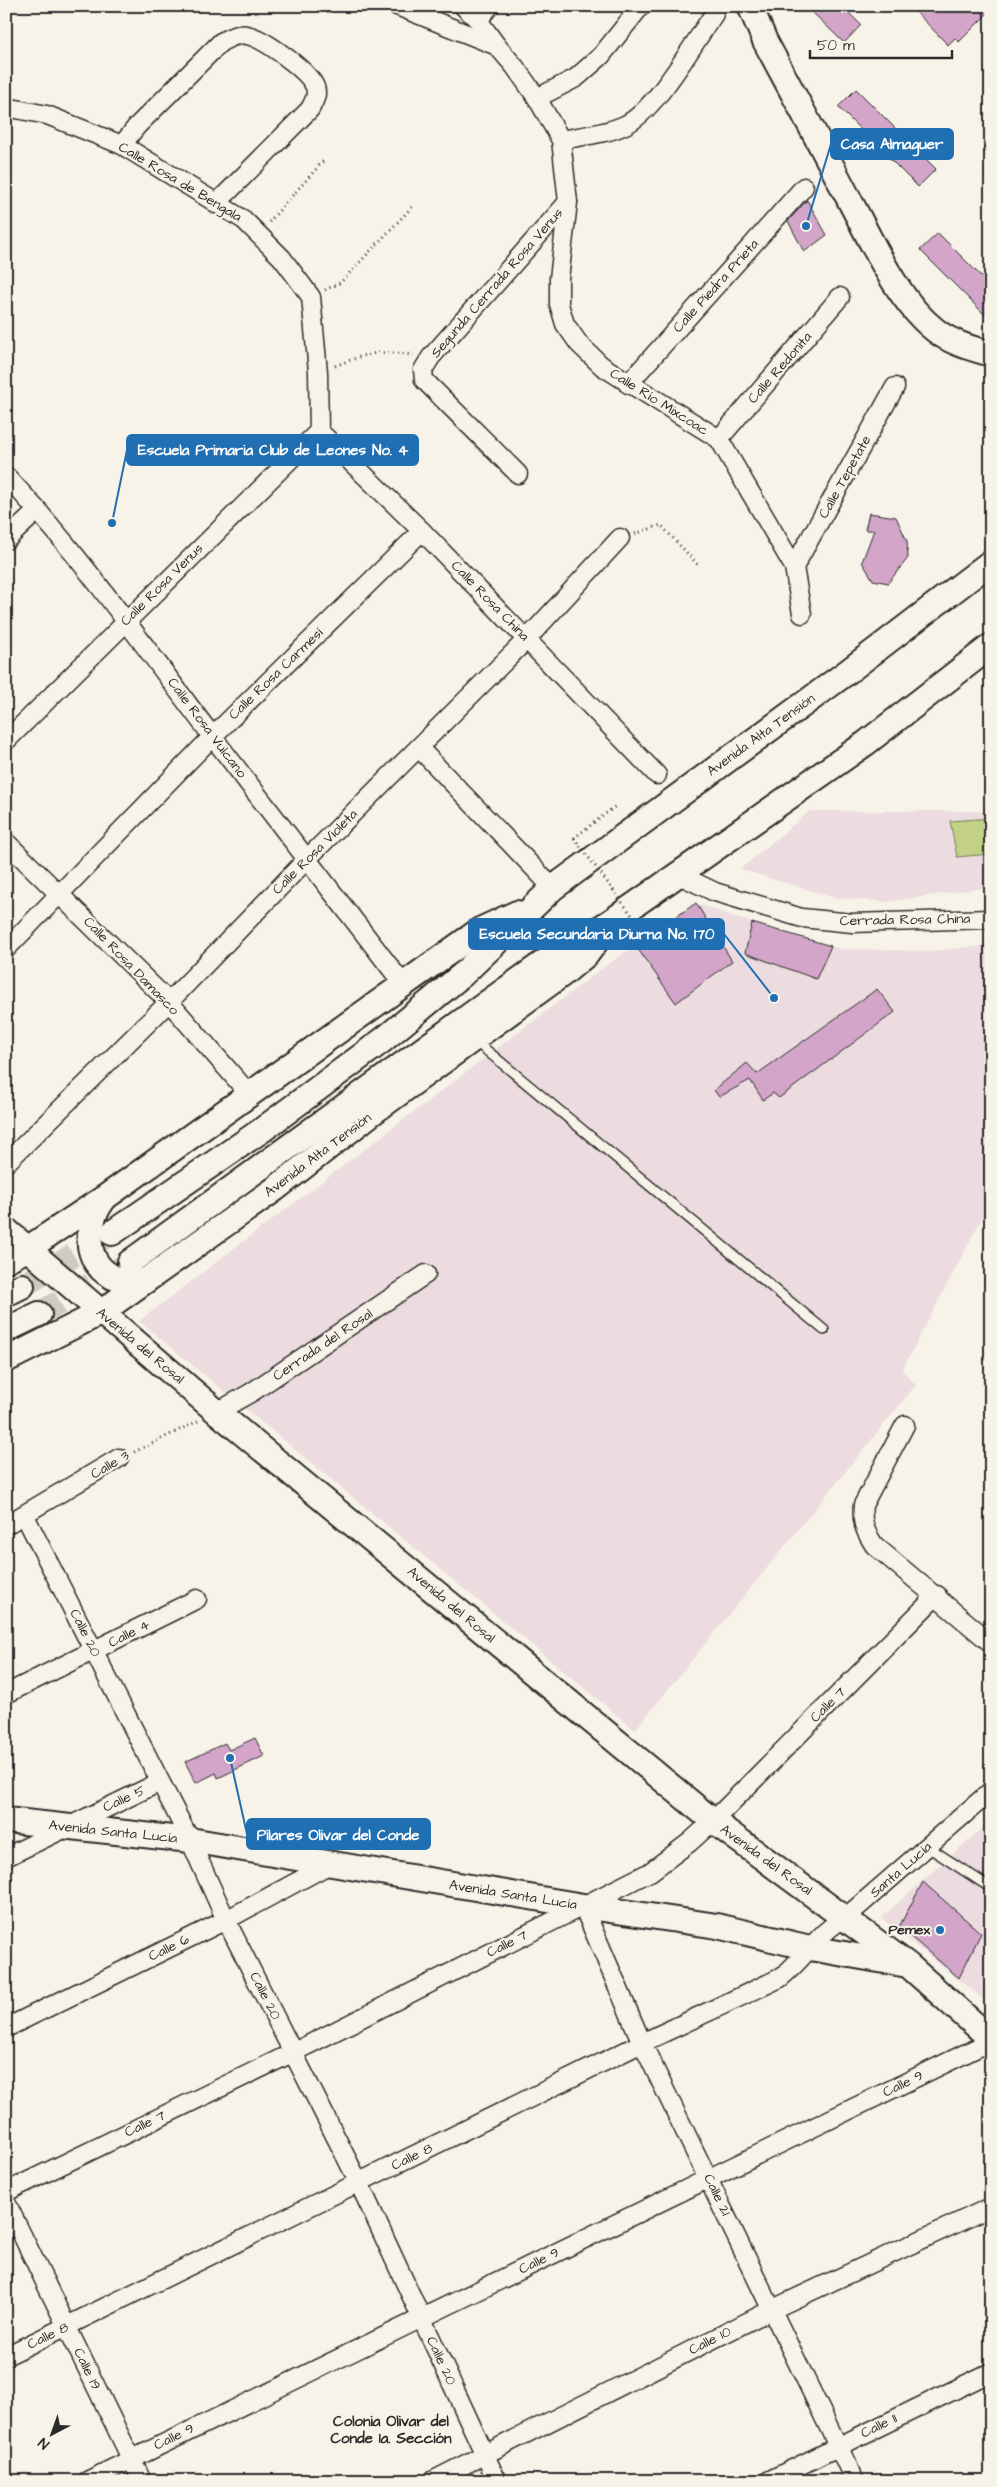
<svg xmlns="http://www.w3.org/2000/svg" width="997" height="2487" viewBox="0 0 997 2487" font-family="'Architects Daughter',sans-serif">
	<rect width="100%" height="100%" fill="#f7f3e8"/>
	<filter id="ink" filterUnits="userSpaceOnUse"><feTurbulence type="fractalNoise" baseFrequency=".02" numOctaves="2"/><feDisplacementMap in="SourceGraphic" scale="10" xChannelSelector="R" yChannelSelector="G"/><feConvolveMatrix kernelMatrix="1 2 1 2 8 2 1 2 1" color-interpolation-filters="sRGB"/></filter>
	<g filter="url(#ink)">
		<g fill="#ecdcdf">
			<polygon points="810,811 991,811 991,889 974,889 888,902 835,898 740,869"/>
			<polygon points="696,903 763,927 841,949 931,951 991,945 991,1201 902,1370 916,1385 635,1730 139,1321 604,967"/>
			<polygon points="991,1820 991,2005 881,1918"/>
		</g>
		<polygon fill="#c2d185" stroke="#767e58" points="991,818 991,854 957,857 950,821"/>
		<g fill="#d2a5c9" stroke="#2b2b2b">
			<polygon points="806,6 842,6 861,25 844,43"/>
			<polygon points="910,6 991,6 991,10 959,42 955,38 948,45"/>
			<polygon points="856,89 936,169 918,187 838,107"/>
			<polygon points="807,200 827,235 804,252 788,221"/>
			<polygon points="938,233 991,286 991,321 920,250"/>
			<polygon points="869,513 896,517 907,541 908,558 888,583 873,580 862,562 874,530 865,530"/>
			<polygon points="696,903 732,961 676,1003 635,945"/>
			<polygon points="752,923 831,946 816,979 745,953"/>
			<polygon points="877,989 895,1012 779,1098 773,1093 763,1100 750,1080 719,1097 714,1090 747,1063 757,1074"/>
			<polygon points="255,1738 264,1756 218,1778 216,1773 196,1783 185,1762 225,1743 229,1750"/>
			<polygon points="923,1882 981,1933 959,1978 899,1927"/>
		</g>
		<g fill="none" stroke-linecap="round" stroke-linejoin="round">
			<g stroke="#cecbc2" stroke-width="24" stroke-dasharray="24 12" stroke-linecap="butt">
				<polyline points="22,1286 108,1235"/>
				<polyline points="39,1314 125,1266"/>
			</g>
			<g stroke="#2b2b2b" stroke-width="12">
				<g id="lane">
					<polyline points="474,1040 824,1330"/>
					<polyline points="928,1847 991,1888"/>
				</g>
			</g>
			<g stroke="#2b2b2b" stroke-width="21">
				<g id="street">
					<polyline points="397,6 497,46"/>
					<polyline points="463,6 478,20 497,46 515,67 537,98 561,140 568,202 559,279 559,304 565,324 579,344 602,366 719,439 794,567 802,614"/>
					<polyline points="478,20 490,6"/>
					<polyline points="537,98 576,78 601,56 641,6"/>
					<polyline points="6,107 47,115 122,145 244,220 282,258 311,297 318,372 319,431"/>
					<path d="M561,140C581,136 606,134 625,125C656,110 693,44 714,14"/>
					<path d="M122,145L137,126L221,42C229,38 237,33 247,35C263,38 309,71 315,87C318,95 314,101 310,109L216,204"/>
					<polyline points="628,384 804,187"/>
					<polyline points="319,431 422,531 657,775"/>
					<polyline points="719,439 840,297"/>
					<polyline points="518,474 424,380 423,370 431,357 568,202"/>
					<path d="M6,476C82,556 145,648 212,736C275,819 340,901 403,984"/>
					<polyline points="6,540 38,510"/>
					<polyline points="794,567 895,387"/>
					<polyline points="6,741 319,431"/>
					<polyline points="419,748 553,888"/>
					<polyline points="6,842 169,1002 250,1095"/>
					<polyline points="677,874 715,892 802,918 852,923 991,919"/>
					<polyline points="6,949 212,737 422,531"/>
					<polyline points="6,1163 169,1002 308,858 527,639 620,538"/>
					<polyline points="217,1412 252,1392 426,1274"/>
					<path d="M905,1425L863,1505C861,1522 865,1531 874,1545L991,1643"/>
					<polyline points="25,1516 190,1840 226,1920 359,2183 497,2481"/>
					<polyline points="6,1525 119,1458"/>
					<polyline points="6,1694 197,1599"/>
					<polyline points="6,1857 160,1782"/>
					<polyline points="583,1906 642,2043 855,2481"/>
					<polyline points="6,2028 226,1920 330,1864"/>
					<polyline points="6,2192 294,2052 650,1872 690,1842 713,1821 937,1595"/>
					<polyline points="6,2202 142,2481"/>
					<path d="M6,2356L642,2043L780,1978C804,1960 818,1932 845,1918L991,1791"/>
					<polyline points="87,2481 991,2041"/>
					<polyline points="432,2481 773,2309 991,2207"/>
					<polyline points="768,2481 991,2372"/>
				</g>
			</g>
			<g stroke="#2b2b2b" stroke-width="28">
				<g id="secondary">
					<path d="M750,6L765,41C794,95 823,149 851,203C873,244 898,301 935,330C951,343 971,348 991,354"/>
					<path d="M104,1199C74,1238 92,1288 145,1281"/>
					<polyline points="6,1230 217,1412 713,1821 908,1965 991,2039"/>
					<polyline points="112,1233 262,1130 383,1040 462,975 553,888 846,673 991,562"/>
					<polyline points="6,1260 27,1249 107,1196 480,930 517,913"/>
					<polyline points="130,1262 487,1003 550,958 610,922 866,743 991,646"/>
					<polyline points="6,1294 22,1286"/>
					<polyline points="6,1330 39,1314"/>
					<polyline points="6,1360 100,1313 275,1189 372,1113 564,973 587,954 601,935"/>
					<polyline points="6,1820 190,1840 583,1906 717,1926 810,1948 902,1964"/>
				</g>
			</g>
			<g stroke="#2b2b2b" stroke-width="3" stroke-dasharray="1 4" stroke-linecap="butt">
				<polyline points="269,222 325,159"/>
				<polyline points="325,290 340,283 413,206"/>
				<path d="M335,366C367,353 378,350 413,355"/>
				<polyline points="635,534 661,525 698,565"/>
				<polyline points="574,838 617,805"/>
				<polyline points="632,934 643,930"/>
				<polyline points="134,1452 198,1421"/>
			</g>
			<use href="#lane" stroke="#f7f3e8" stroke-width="9"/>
			<use href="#street" stroke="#f7f3e8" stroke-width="18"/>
			<use href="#secondary" stroke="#f7f3e8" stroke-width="24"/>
			<polyline stroke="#2b2b2b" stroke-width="3" stroke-dasharray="1 4" stroke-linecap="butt" points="574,838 643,930"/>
		</g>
	</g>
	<circle fill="#1f6fb2" stroke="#f7f3e8" stroke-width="2" cx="940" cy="1930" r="5"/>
	<g text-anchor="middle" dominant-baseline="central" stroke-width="4" stroke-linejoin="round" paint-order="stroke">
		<g font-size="14" fill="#2b2b2b" stroke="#f7f3e8">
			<text transform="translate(180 182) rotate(31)">Calle Rosa de Bengala</text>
			<text transform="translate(497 283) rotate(-49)">Segunda Cerrada Rosa Venus</text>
			<text transform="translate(716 286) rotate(-48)">Calle Piedra Prieta</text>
			<text transform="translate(780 368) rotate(-49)">Calle Redonita</text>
			<text transform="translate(659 402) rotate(32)">Calle Río Mixcoac</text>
			<text transform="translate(845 477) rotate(-61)">Calle Tepetate</text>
			<text transform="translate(162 585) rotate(-45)">Calle Rosa Venus</text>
			<text transform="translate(490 601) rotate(46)">Calle Rosa China</text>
			<text transform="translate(276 674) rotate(-44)">Calle Rosa Carmesí</text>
			<text transform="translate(207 728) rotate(53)">Calle Rosa Vulcano</text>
			<text transform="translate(761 735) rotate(-36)">Avenida Alta Tensión</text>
			<text transform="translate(315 852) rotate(-45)">Calle Rosa Violeta</text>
			<text transform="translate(905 920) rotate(-1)">Cerrada Rosa China</text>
			<text transform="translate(131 966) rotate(46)">Calle Rosa Damasco</text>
			<text transform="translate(318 1155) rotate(-37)">Avenida Alta Tensión</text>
			<text transform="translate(323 1345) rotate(-34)">Cerrada del Rosal</text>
			<text transform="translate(140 1346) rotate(40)">Avenida del Rosal</text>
			<text transform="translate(110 1465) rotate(-30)">Calle 3</text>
			<text transform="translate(451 1605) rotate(40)">Avenida del Rosal</text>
			<text transform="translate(85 1633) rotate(63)">Calle 20</text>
			<text transform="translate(129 1634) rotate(-27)">Calle 4</text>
			<text transform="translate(828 1705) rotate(-45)">Calle 7</text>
			<text transform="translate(124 1799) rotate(-25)">Calle 5</text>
			<text transform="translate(113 1832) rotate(6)">Avenida Santa Lucía</text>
			<text transform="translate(766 1860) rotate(36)">Avenida del Rosal</text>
			<text transform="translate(901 1870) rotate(-41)">Santa Lucía</text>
			<text transform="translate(513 1895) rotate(9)">Avenida Santa Lucía</text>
			<text transform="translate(507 1944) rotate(-27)">Calle 7</text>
			<text transform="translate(169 1948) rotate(-26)">Calle 6</text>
			<text transform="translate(265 1996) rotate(63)">Calle 20</text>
			<text transform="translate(903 2084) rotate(-26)">Calle 9</text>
			<text transform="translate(145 2124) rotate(-26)">Calle 7</text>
			<text transform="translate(412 2157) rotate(-26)">Calle 8</text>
			<text transform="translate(717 2195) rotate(64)">Calle 21</text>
			<text transform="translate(539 2261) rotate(-26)">Calle 9</text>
			<text transform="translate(48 2336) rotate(-26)">Calle 8</text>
			<text transform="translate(710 2341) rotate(-27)">Calle 10</text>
			<text transform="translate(441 2361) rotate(65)">Calle 20</text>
			<text transform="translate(87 2369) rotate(64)">Calle 19</text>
			<text transform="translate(879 2426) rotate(-26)">Calle 11</text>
			<text transform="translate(174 2437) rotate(-26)">Calle 9</text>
		</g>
		<g font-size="14" font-weight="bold" fill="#2b2b2b" stroke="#f7f3e8" text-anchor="end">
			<text x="930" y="1930">Pemex</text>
		</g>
		<g font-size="15" font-weight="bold" fill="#2b2b2b" stroke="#f7f3e8">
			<text x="391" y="2421">Colonia Olivar del<tspan x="391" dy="17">Conde 1a. Sección</tspan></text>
		</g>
	</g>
	<path fill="none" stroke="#1f6fb2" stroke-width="2" d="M806 226L831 144M112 523L127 450M774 998L724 934M230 1758L247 1834"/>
	<g fill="#1f6fb2" stroke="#f7f3e8" stroke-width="2">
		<circle cx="806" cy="226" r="5"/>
		<circle cx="112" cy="523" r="5"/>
		<circle cx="774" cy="998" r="5"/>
		<circle cx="230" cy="1758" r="5"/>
	</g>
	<g fill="#1f6fb2" stroke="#1f6fb2" stroke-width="2">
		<rect x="831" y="129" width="122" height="30" rx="5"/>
		<rect x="127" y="435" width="291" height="30" rx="5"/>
		<rect x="469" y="919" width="255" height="30" rx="5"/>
		<rect x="247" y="1819" width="183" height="30" rx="5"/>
	</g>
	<g font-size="15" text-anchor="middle" font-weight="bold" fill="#fff">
		<text x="892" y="149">Casa Almaguer</text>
		<text x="273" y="455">Escuela Primaria Club de Leones No. 4</text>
		<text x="597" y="939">Escuela Secundaria Diurna No. 170</text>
		<text x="338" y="1840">Pilares Olivar del Conde</text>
	</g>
	<rect width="997" height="2487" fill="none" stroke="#f7f3e8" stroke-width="25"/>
	<rect x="12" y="12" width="972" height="2462" fill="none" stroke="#2b2b2b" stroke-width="2" filter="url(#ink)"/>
	<g transform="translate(52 2434) rotate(221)" stroke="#f7f3e8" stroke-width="4" paint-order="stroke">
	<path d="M0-4L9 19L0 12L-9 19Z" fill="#2b2b2b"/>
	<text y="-8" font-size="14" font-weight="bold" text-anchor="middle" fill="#2b2b2b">N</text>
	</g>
	<path d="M810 50v8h142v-8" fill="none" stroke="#2b2b2b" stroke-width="2.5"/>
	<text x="817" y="50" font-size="15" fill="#2b2b2b" stroke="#f7f3e8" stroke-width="4" paint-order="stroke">50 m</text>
</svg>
